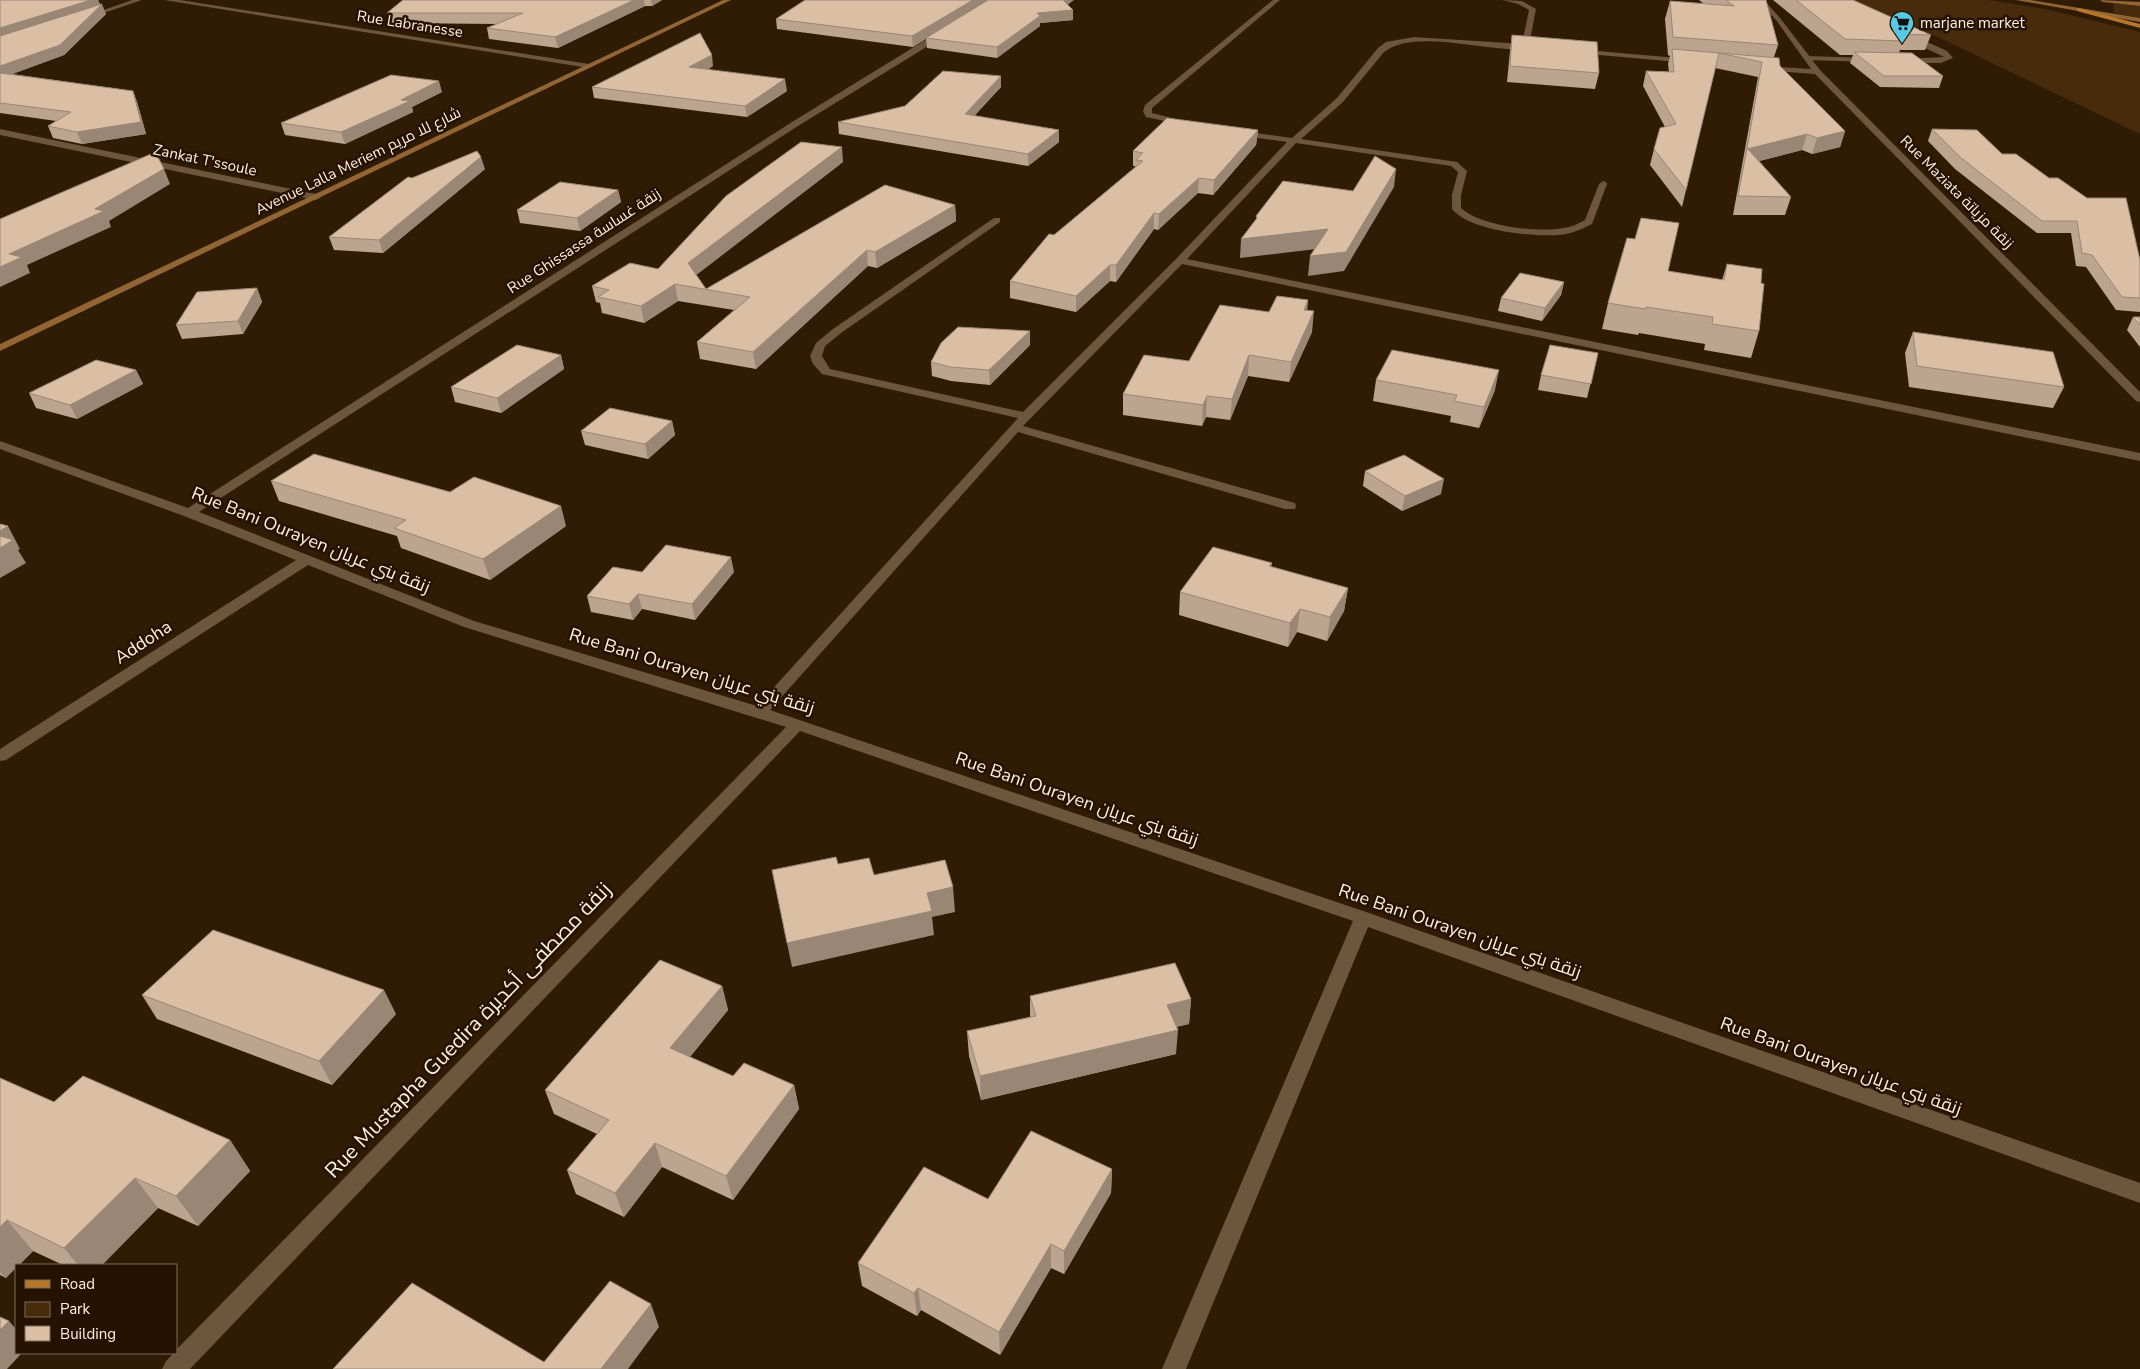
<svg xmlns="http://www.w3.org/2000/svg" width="2140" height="1369" viewBox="0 0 2140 1369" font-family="'Nunito Sans',Cairo,sans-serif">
	<rect width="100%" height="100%" fill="#301b05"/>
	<g fill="#472b0c">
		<polygon points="1847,0 1989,0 2045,9 2140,32 2140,134 1917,27"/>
		<polygon points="2113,3 2140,6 2140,18 2114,13"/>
	</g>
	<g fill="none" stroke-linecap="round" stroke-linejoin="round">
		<g fill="#6e553e" fill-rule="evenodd">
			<polygon points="1906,35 1912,35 1947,51 1953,58 1941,63 1901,63 1901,59 1904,59 1944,57 1906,39"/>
			<polygon points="1804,56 1871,58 1875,60 1871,62 1807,60 1803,58"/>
		</g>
		<g fill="#6e553e" fill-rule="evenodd">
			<polygon points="132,0 142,0 89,18 84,17"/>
			<polygon points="164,0 180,0 589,64 593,66 589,68"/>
			<polygon points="1273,0 1280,0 1152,108 1152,113 1188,122 1188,126 1146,117 1143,111 1145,105"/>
			<path d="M1502,0L1522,1L1536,9L1529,45L1533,47L1532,49C1492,54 1416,27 1384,52L1343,102L1301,139L1457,162L1467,171L1461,195V208C1480,226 1538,233 1563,228C1571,227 1578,224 1585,220L1599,184L1603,181L1606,182L1607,184L1592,224C1582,229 1571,234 1559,235C1532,237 1470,231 1452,209V195L1458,172L1451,166L1296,143L1187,259L2140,453V461L1182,264L1023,426L1295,503L1296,506L1295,509H1285L1018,432L770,710L1369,913L2140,1183V1203L1368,927L1186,1369H1162L1353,921L800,731L190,1369H162L166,1361L174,1353H176V1350L786,727L464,627L308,565L6,760L0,761V749L296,560L184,516L0,449V441L188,508L792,122L940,31H946V35L798,126L199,512L474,621L757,706L1018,418L822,374L813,364L810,356L816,343L833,329L994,218H1000V222L841,333L825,346L822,356L830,369L1023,412L1176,259L1287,142L1237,135L1233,132L1234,130L1292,138L1337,98L1378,48L1386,42L1414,37L1522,44L1529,10L1518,4Z"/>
			<polygon points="1757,0 1764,0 1780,18 1820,70 2140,392 2140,402 2136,401 1815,74 1761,70 1760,68 1764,66 1811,69 1776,20"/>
			<polygon points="1574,49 1689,59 1693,61 1689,63 1577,53 1573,51"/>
			<polygon points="0,129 316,194 321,197 316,200 0,135"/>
		</g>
		<g fill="#926634" fill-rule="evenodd">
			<polygon points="723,0 731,0 0,351 0,344"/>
			<polygon points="2016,0 2031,0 2140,18 2140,22"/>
			<polygon points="2100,0 2140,2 2140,6 2103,2"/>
		</g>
		<polygon fill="#b6772b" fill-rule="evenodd" points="2079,8 2140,24 2140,28 2077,11 2077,9"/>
	</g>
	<g fill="#bca48e">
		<polygon points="0,0 98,0 100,4 106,14 64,55 12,74 133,91 137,102 146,134 82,144 53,138 48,126 56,121 0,113"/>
		<polygon points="403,0 662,0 652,6 645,6 558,48 489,39 487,28 498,24 390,23 387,13"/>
		<polygon points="1699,0 1766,0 1778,45 1774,57 1780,66 1845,131 1840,147 1812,154 1802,150 1759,161 1791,197 1785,215 1733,215 1758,77 1715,68 1682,207 1650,165 1654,149 1665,127 1643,86 1646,71 1669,72 1668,64 1670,56 1668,55 1665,19 1670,1 1704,4"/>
		<polygon points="1773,0 1853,0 1931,35 1925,50 1900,50 1899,53 1943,76 1939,88 1880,87 1850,63 1853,55 1840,55"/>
		<polygon points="1068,5 1073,20 1040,23 1040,26 997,58 927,48 926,38 913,47 777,29 776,19"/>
		<polygon points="1512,35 1599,73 1595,89 1507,82 1510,51"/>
		<polygon points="713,66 707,70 787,91 747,117 594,98 592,87"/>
		<polygon points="1001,76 1001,87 974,116 1059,130 1059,142 1028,166 839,134 838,122 905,106"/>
		<polygon points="442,92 412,107 413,112 345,144 285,135 281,123"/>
		<polygon points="1932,129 2002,154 2140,260 2140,312 2116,310 2086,267 2076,266 2071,233 2037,233 1955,169 1928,141"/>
		<polygon points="1258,130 1256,145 1213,195 1198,193 1158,230 1154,229 1116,282 1110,281 1076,312 1010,298 1010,281 1054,235 1135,167 1135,166 1133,166 1133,151"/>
		<polygon points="843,162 696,275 706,289 955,205 956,221 877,268 868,266 756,369 700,359 697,342 734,310 678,301 644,323 602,313 600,303 596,302 592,286 658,269"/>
		<polygon points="485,169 383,253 334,250 329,237 412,178"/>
		<polygon points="618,190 621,202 580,231 520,223 517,210"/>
		<polygon points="1727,264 1761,283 1759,331 1751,358 1704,350 1705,344 1639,333 1638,335 1602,329 1608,303 1668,271 1722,280"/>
		<polygon points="1564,282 1561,295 1542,321 1498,311 1501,298"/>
		<polygon points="257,288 262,302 243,334 182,339 176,325"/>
		<polygon points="1308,300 1307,310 1312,332 1289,382 1248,376 1230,420 1206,417 1202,426 1123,415 1123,394 1189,361 1269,312"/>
		<polygon points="2133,317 2140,317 2140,347 2127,330"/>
		<polygon points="1913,332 2064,387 2053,408 1909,387 1905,353"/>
		<polygon points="1030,345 990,385 951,381 932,376 931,362"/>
		<polygon points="1598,353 1587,398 1538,390 1541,375"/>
		<polygon points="561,355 564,369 501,413 455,402 451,387"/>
		<polygon points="136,370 143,384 77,419 36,408 29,393"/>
		<polygon points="1376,380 1495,390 1479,428 1450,422 1451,416 1373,401"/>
		<polygon points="672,421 675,435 648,459 585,445 581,431"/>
		<polygon points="1365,471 1441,494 1402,511 1363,486"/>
		<polygon points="271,481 566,526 490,580 401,548 397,536 279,501"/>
		<polygon points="1272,563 1271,567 1348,588 1344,611 1327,641 1297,632 1288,647 1179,615 1180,592"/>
		<polygon points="642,572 734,572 695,620 642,609 633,620 591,612 587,596"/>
		<polygon points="722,986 728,1010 690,1057 733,1076 794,1085 799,1109 733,1200 662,1167 624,1217 576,1194 567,1170 597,1134 554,1114 545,1090"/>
		<polygon points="142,995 396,1014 332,1085 157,1019"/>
		<polygon points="1030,996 1191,999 1189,1024 1176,1027 1176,1054 981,1100 969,1056 967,1031 1030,1017"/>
		<polygon points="0,1078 54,1102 230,1140 250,1171 198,1226 158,1208 102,1265 63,1265 33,1251 19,1265 16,1265 6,1278 0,1275"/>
		<polygon points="1112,1169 1111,1193 1064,1274 1051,1268 1000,1355 921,1310 917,1316 862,1286 858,1263 988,1199"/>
	</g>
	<g fill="#998674">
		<polygon points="78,0 98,0 100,5 102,4 106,14 64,55 2,78 0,75 0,28"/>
		<polygon points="634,0 644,0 645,6 558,48 555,37"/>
		<polygon points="651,0 662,0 652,6"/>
		<polygon points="973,0 989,0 913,47 912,36"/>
		<polygon points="1062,0 1074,0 1062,9"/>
		<polygon points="1073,10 1073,20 1040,23 1040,26 997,58 997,47 1037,13"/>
		<polygon points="712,55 713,66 690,78 689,67"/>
		<polygon points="1001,76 1001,87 965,126 965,114"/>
		<polygon points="785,79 787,91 747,117 745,106"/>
		<polygon points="439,81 442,92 412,107 413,112 345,144 341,132 401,100"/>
		<polygon points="133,91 137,102 146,134 82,144 77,132"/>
		<polygon points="1059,130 1059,142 1028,166 1028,154"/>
		<polygon points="1258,130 1256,145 1213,195 1214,180"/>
		<polygon points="1845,131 1840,147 1812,154 1817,138"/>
		<polygon points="1807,134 1802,150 1744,165 1747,149"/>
		<polygon points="842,147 843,162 691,279 688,263"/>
		<polygon points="481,157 485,169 383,253 379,240"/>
		<polygon points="164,169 170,184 109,221 111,227 27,265 30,273 0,287 0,267 9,254 95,209"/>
		<polygon points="1396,169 1394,187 1344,271 1308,276 1310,256"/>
		<polygon points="1199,178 1198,193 1158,230 1159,214"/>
		<polygon points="618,190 621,202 580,231 577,218"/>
		<polygon points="955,205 956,221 877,268 875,252"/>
		<polygon points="1154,213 1154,229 1116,282 1116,265"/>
		<polygon points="1328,229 1325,248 1240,258 1241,239"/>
		<polygon points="867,250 868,266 756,369 753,352"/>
		<polygon points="1110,265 1110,281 1076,312 1076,296"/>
		<polygon points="1564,282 1561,295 1542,321 1545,308"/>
		<polygon points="675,284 678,301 644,323 641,306"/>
		<polygon points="257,288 262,302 243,334 238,321"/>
		<polygon points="1308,300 1306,320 1304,310"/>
		<polygon points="1314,311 1312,332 1289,382 1291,362"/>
		<polygon points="1030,331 1030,345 990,385 989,370"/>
		<polygon points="561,355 564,369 501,413 497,398"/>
		<polygon points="1249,355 1248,376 1230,420 1232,399"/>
		<polygon points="136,370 143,384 77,419 70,405"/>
		<polygon points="1499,370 1495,390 1479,428 1484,407"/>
		<polygon points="1207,396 1206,417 1202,426 1203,405"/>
		<polygon points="672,421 675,435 648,459 645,444"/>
		<polygon points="1444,479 1441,494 1402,511 1405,496"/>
		<polygon points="561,506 566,526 490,580 483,559"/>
		<polygon points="8,526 20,549 18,550 26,563 0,578 0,531"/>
		<polygon points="731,557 734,572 695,620 692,604"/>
		<polygon points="1348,588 1344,611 1327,641 1330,617"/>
		<polygon points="638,594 642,609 633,620 629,604"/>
		<polygon points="1300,609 1297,632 1288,647 1290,623"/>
		<polygon points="953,887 955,912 932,917 934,935 792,967 787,943 927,893"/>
		<polygon points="722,986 728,1010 677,1072 670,1048"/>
		<polygon points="384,990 396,1014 332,1085 319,1061"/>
		<polygon points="1191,999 1189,1024 1166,1029 1167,1005"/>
		<polygon points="1178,1030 1176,1054 981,1100 980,1076"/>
		<polygon points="794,1085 799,1109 733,1200 726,1176"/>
		<polygon points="230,1140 250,1171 198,1226 176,1196"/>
		<polygon points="655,1143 662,1167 624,1217 615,1193"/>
		<polygon points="1112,1169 1111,1193 1064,1274 1064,1251"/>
		<polygon points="135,1178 158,1208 102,1265 78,1265 64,1248"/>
		<polygon points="7,1220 33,1251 19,1265 16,1265 16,1268 6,1278 0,1272 0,1227"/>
		<polygon points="1051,1244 1051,1268 1000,1355 999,1332"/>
		<polygon points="918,1288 921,1310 917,1316 914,1293"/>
		<polygon points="651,1304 659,1327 628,1369 601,1369"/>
		<polygon points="9,1321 16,1329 16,1353 22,1353 7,1369 0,1369 0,1330"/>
	</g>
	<g fill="#dbbfa5" stroke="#998674">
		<polygon points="0,0 91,0 0,28"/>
		<polygon points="403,0 634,0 555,37 487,28 523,13 387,13"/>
		<polygon points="805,0 973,0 912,36 776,19"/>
		<polygon points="988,0 1063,0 1073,10 1037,13 1040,16 997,47 926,38"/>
		<polygon points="1726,0 1766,0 1778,45 1673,37 1670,1 1734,6"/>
		<polygon points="1796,0 1853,0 1931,35 1894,34 1903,41 1845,39"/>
		<polygon points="102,4 60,45 0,66 0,36"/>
		<polygon points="700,33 712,55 689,67 785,79 745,106 592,87"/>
		<polygon points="1512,35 1597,42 1599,73 1510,66"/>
		<polygon points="1672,49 1779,58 1780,66 1845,131 1817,138 1807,134 1747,149 1762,62 1719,53 1686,190 1654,149 1660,128 1676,124 1646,71 1674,72"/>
		<polygon points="1854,52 1912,53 1943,76 1884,76"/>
		<polygon points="943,71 1001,76 965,114 1059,130 1028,154 838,122 905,106"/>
		<polygon points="0,73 133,91 141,122 77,132 48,126 71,112 0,103"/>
		<polygon points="391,75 439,81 401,100 410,101 341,132 281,123"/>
		<polygon points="1167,118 1258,130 1214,180 1199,178 1159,214 1154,213 1116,265 1110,265 1076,296 1010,281 1049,234 1054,235 1143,161 1136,160 1143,153 1133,151"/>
		<polygon points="1932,129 1977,130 2002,154 2016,154 2049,178 2058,178 2087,198 2126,198 2140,260 2140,298 2122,297 2092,255 2082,253 2077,221 2042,221 1960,157"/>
		<polygon points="801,142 842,147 688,263 706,289 885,185 955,205 875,252 867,250 753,352 697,342 750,297 675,284 641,306 598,297 609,290 592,286 630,263 658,269 726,196"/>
		<polygon points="1747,148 1791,197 1738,196"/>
		<polygon points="477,151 481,157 379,240 329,237 408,177 412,178"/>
		<polygon points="151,154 157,155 164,169 95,209 104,211 9,254 22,257 0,267 0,219"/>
		<polygon points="1375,156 1396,169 1346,252 1310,256 1328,229 1241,239 1257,218 1256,216 1283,181 1353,191"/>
		<polygon points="560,182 618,190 577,218 517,210"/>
		<polygon points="1641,218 1679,223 1668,271 1724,280 1727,264 1762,269 1761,283 1764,284 1759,331 1712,324 1713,317 1646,307 1645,309 1608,303 1627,238 1635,239"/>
		<polygon points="1520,273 1564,282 1545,308 1501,298"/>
		<polygon points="257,288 238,321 176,325 197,292"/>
		<polygon points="1277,296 1308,300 1304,310 1314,311 1291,362 1249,355 1232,399 1207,396 1203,405 1123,394 1144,355 1189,361 1220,305 1269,312"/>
		<polygon points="2133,317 2140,317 2140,325"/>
		<polygon points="958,327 1030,331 989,370 950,367 931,362 941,343"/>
		<polygon points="1913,332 2053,352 2064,387 1917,366"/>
		<polygon points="517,345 561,355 497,398 451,387"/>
		<polygon points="1550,345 1598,353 1591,384 1541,375"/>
		<polygon points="1392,350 1499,370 1484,407 1454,401 1457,395 1376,380"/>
		<polygon points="96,360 136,370 70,405 29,393"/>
		<polygon points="610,408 672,421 645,444 581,431"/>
		<polygon points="314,454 450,492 474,477 561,506 483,559 394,528 406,520 271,481"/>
		<polygon points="1404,455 1444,479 1405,496 1365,471"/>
		<polygon points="0,524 8,526 0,531"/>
		<polygon points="0,536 13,540 0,548"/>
		<polygon points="666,545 731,557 692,604 638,594 629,604 587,596 613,567 642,572"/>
		<polygon points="1213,547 1272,563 1269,566 1348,588 1330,617 1300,609 1290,623 1180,592"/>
		<polygon points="836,857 838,864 869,858 874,875 945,860 953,887 927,893 932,911 787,943 772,870"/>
		<polygon points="213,930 384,990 319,1061 142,995"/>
		<polygon points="660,960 722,986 670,1048 733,1076 744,1063 794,1085 726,1176 655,1143 615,1193 567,1170 609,1120 545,1090"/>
		<polygon points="1175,963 1191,999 1167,1005 1178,1030 980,1076 967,1031 1036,1016 1030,996"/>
		<polygon points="83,1076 230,1140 176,1196 135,1178 64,1248 7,1220 0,1227 0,1078 54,1102"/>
		<polygon points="1031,1131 1112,1169 1064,1251 1051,1244 999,1332 918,1288 914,1293 858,1263 924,1167 988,1199"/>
		<polygon points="610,1281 651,1304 601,1369 333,1369 412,1283 544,1362"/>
		<polygon points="0,1317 9,1321 0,1330"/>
	</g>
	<defs>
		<g id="supermarket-pin" transform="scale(1.25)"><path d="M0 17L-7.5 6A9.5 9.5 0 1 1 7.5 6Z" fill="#57c9e2" stroke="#261200"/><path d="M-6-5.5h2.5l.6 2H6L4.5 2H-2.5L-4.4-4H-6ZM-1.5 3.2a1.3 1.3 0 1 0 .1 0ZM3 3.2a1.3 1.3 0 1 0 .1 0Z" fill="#111"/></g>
	</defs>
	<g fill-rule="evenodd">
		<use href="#supermarket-pin" x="1902" y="23"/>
	</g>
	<g text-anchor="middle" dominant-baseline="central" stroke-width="5" stroke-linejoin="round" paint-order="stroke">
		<g font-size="15" fill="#fff0e2" stroke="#261200" text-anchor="start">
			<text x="1920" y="23">marjane market</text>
		</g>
		<g font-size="15" fill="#fff0e2" stroke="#261200">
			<text transform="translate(410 24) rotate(9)">Rue Labranesse</text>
			<text transform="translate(205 160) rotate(12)">Zankat T'ssoule</text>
			<text transform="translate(358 161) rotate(-26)">Avenue Lalla Meriem شارع للا مريم</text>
			<text transform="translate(1957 192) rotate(45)">Rue Maziata زنقة مزياتة</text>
			<text transform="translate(584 241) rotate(-33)">Rue Ghissassa زنقة غساسة</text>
		</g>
		<g font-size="18" fill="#fff0e2" stroke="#261200">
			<text transform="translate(311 540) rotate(22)">Rue Bani Ourayen زنقة بني عريان</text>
			<text transform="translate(143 642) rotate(-33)">Addoha</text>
			<text transform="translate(692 671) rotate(17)">Rue Bani Ourayen زنقة بني عريان</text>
			<text transform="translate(1077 799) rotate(19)">Rue Bani Ourayen زنقة بني عريان</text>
			<text transform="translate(1460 931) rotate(19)">Rue Bani Ourayen زنقة بني عريان</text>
			<text transform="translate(1841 1066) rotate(20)">Rue Bani Ourayen زنقة بني عريان</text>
		</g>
		<g font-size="21" fill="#fff0e2" stroke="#261200">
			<text transform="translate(468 1030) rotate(-46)">Rue Mustapha Guedira زنقة مصطفى أكديرة</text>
		</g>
	</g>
	<rect x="15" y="1264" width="162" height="90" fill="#261200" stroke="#7d6b5a"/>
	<rect x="25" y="1280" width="25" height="8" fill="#b6772b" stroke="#7d6b5a"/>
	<text x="60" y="1289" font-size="15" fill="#fff0e2">Road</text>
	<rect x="25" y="1302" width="25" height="15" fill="#472b0c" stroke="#7d6b5a"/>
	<text x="60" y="1314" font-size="15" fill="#fff0e2">Park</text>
	<rect x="25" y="1326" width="25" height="15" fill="#dbbfa5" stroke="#7d6b5a"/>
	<text x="60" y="1339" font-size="15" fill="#fff0e2">Building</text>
</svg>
